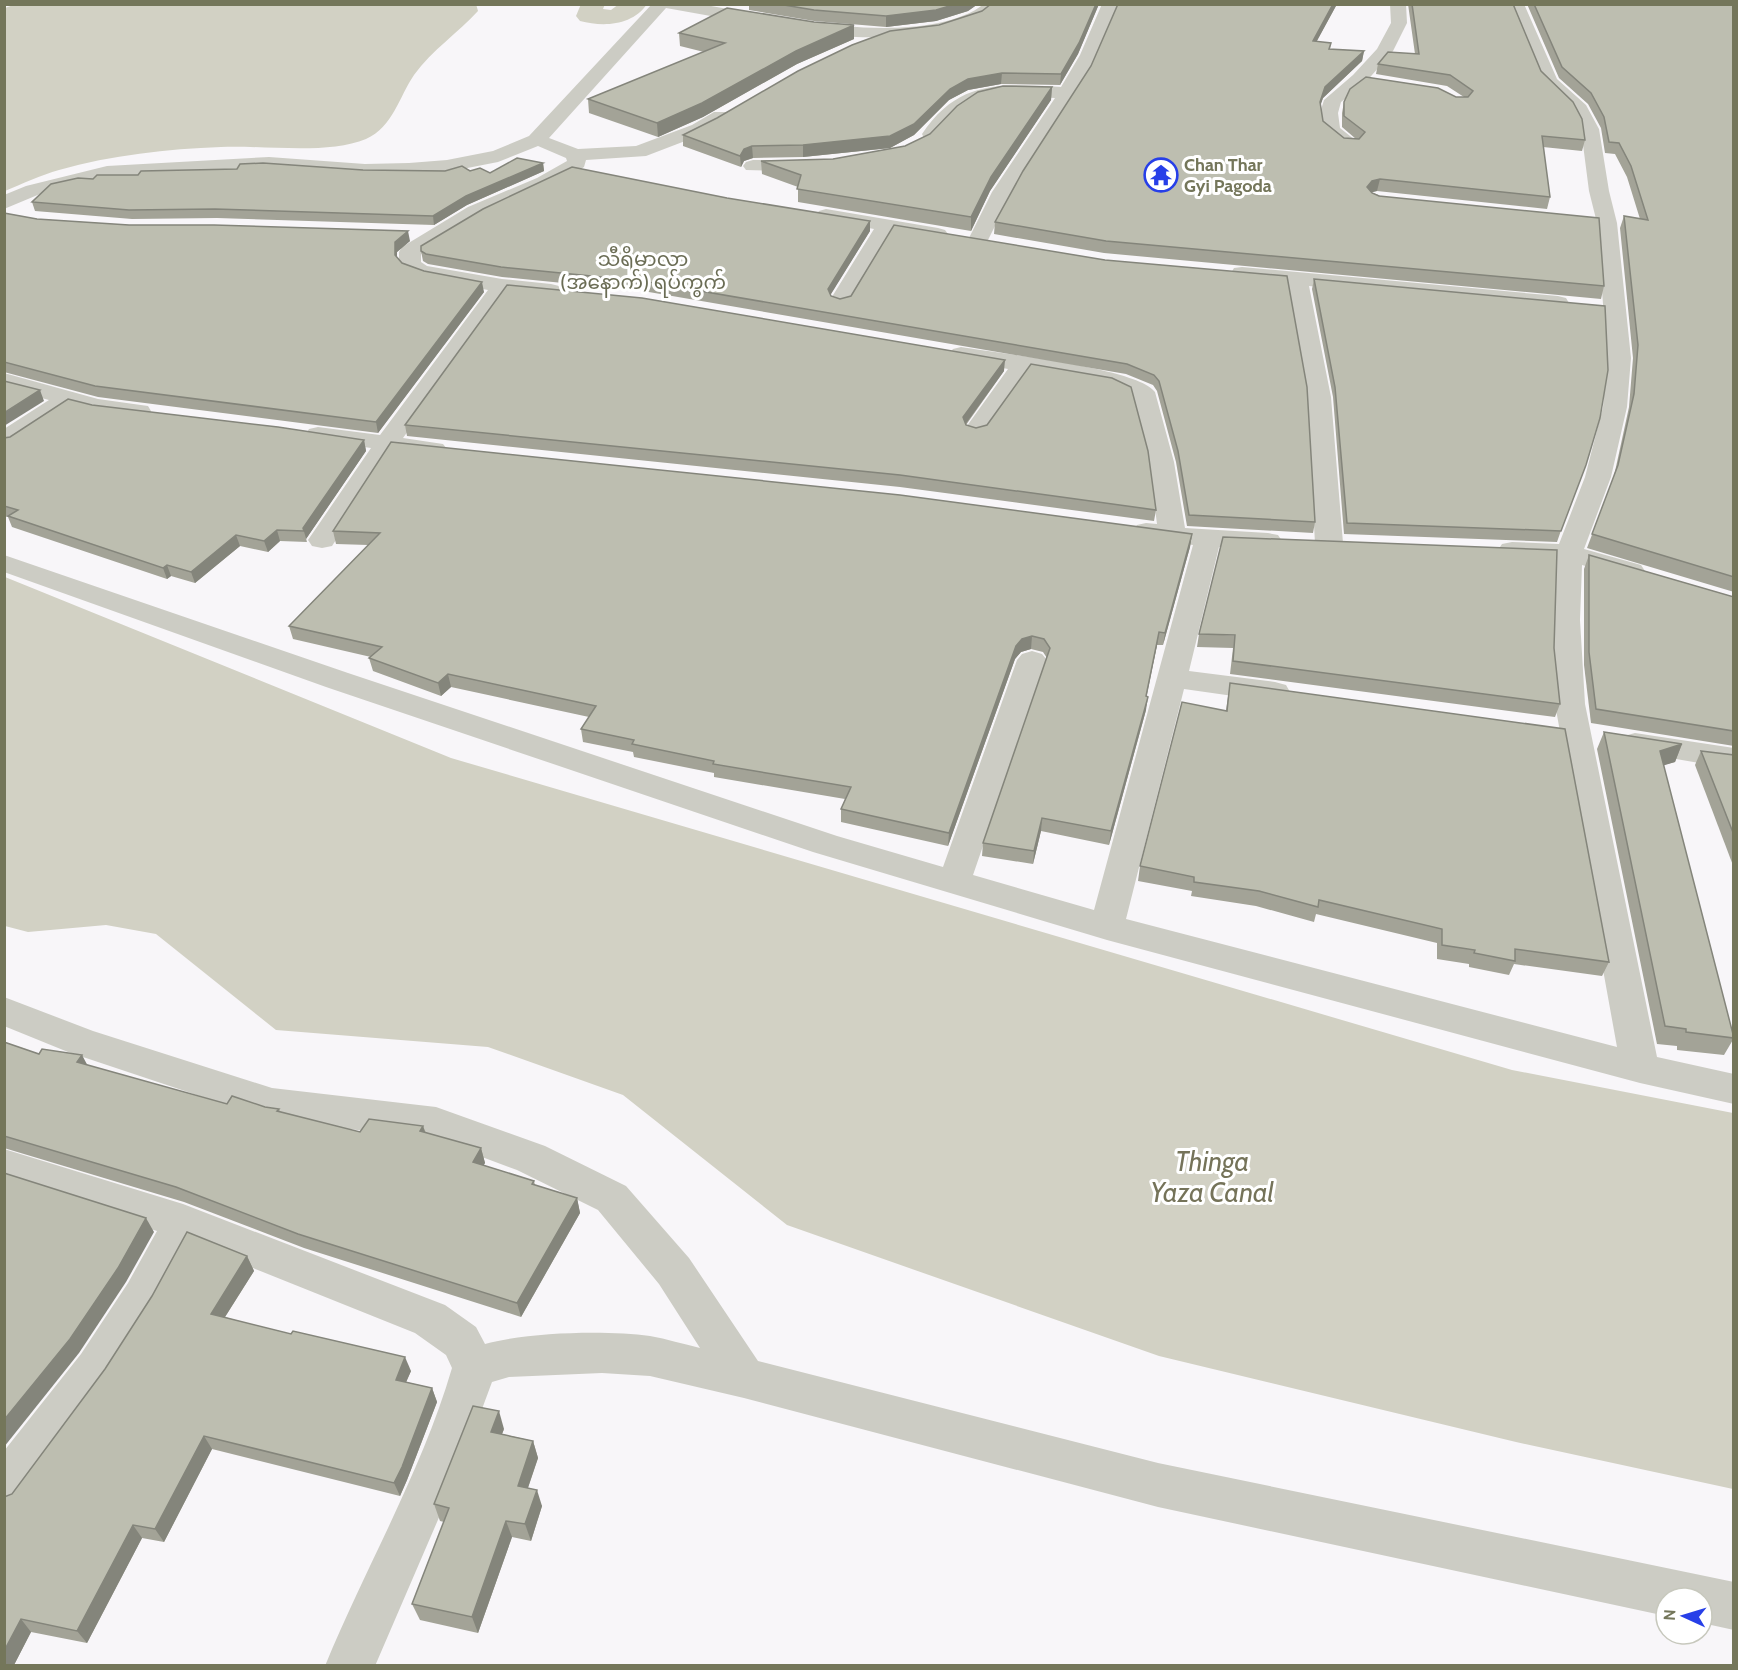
<svg xmlns="http://www.w3.org/2000/svg" width="1738" height="1670" viewBox="0 0 1738 1670" font-family="Cabin,'Noto Sans Myanmar',sans-serif">
	<rect width="100%" height="100%" fill="#f8f6f9"/>
	<g fill="#d2d1c4">
		<path d="M16,4H476L478,11C458,33 432,50 414,75C399,97 393,127 366,139C328,155 263,145 221,147C167,149 112,155 59,170C41,175 22,184 5,191V8Z"/>
		<polygon points="5,577 451,758 1512,1070 1733,1113 1733,1489 1516,1442 1159,1356 787,1225 623,1095 488,1047 276,1030 156,934 106,925 28,932 5,926"/>
	</g>
	<g fill="none" stroke-linecap="round" stroke-linejoin="round">
		<path fill="#d2d1c4" fill-rule="evenodd" d="M581,4H605L603,9L611,10L619,4H647C632,26 603,27 580,21L576,16Z"/>
		<g fill="#ccccc4" fill-rule="evenodd">
			<polygon points="652,4 700,4 761,15 769,20 761,25 666,8 549,138 578,149 636,146 692,125 714,112 728,112 730,116 706,133 646,156 586,160 584,167 573,174 483,216 421,254 421,262 427,266 502,279 551,284 559,286 562,291 559,296 551,298 508,293 403,438 443,444 447,449 443,454 434,457 394,451 332,546 322,548 312,546 308,540 371,448 309,439 306,434 309,429 318,427 380,435 488,290 413,276 399,265 399,252 402,247 468,207 537,178 567,161 566,158 538,146 498,162 447,172 409,175 365,176 269,169 107,178 40,194 4,209 4,195 26,186 107,166 269,157 365,164 409,163 447,160 493,151 529,136"/>
			<path d="M984,4H1002C975,40 872,40 831,35C822,34 807,35 801,27C808,17 833,25 845,26C885,30 951,30 984,4Z"/>
			<path d="M1102,4H1118L1108,31L1078,93L1012,192L985,246L978,248L971,246L967,242L992,192L1055,98C1030,97 994,91 971,105C958,113 948,127 938,138H924L922,134C959,79 1002,84 1061,87L1080,55Z"/>
			<polygon points="1390,4 1406,4 1407,23 1393,51 1365,83 1341,102 1338,113 1340,128 1360,144 1357,148 1343,148 1322,130 1320,113 1324,100 1353,75 1377,49 1391,23"/>
			<path d="M1508,4H1524L1557,79L1586,105L1599,129L1609,191L1617,223L1631,358L1627,407L1611,477L1584,549L1641,565L1645,571L1641,577L1631,579L1582,565L1580,620L1585,704L1657,1057L1734,1074V1104L1640,1083L1107,940L813,852L326,687L4,572V555L348,673L837,836L943,867L1017,660L1022,654L1032,651L1042,654L1047,660L973,875L1094,910L1193,545L1137,537L1133,531L1137,525L1146,523L1157,524L1149,462L1132,396L1109,386L1030,372L985,435L976,437L967,435L964,430L1008,369L953,359L949,354L953,349L961,347C995,353 1139,368 1155,392L1174,462L1185,528L1268,533L1278,535L1282,541L1278,547L1268,549L1219,547L1189,671L1275,682L1286,685L1290,692L1286,699L1275,702L1184,689L1126,919L1617,1047L1555,704L1552,620L1555,560L1502,556L1498,550L1502,544L1512,542L1559,544L1585,477L1603,407L1607,358L1597,223L1589,191L1581,129L1572,112L1540,81Z"/>
			<polygon points="753,160 805,160 812,162 815,166 812,170 805,172 746,170 743,166 746,162"/>
			<polygon points="826,209 938,228 945,230 948,234 945,238 938,240 893,233 849,305 841,307 833,305 830,300 874,229 819,219 816,215 819,211"/>
			<polygon points="1242,267 1558,296 1566,298 1569,303 1566,308 1558,310 1309,286 1331,397 1343,543 1339,549 1329,551 1319,549 1315,543 1307,397 1287,284 1234,278 1231,273 1234,268"/>
			<path d="M4,373L98,399L148,406L151,411L148,416C124,422 94,413 71,407L13,446L4,448V429L49,400L4,388Z"/>
			<polygon points="1635,733 1734,748 1734,769 1624,750 1619,743 1624,736"/>
			<path d="M4,997L93,1031L272,1088L436,1107L545,1146L626,1186L689,1258L758,1361L1158,1463L1734,1582V1630L1702,1623V1598H1666V1616L1158,1507L744,1398L650,1376L602,1373L509,1377L492,1382L459,1471L375,1666H325C366,1566 422,1471 452,1368L446,1355L415,1333L193,1244L158,1309L112,1382L20,1506L4,1512V1451L81,1354L128,1283L157,1231L4,1182V1149L183,1204L445,1305L476,1327L485,1344C528,1332 606,1330 650,1336C667,1339 683,1344 700,1348L659,1284L598,1210L517,1170L434,1139L272,1120L68,1052L4,1026Z"/>
		</g>
	</g>
	<g fill="#a3a397">
		<polygon points="749,4 978,4 968,11 936,21 886,27 814,21 749,10"/>
		<polygon points="991,4 1099,4 1078,54 1060,85 1001,84 968,90 949,100 914,135 890,148 803,157 753,158 744,161 741,167 683,146 683,135 939,25 982,11"/>
		<polygon points="1118,4 1337,4 1316,42 1331,43 1330,49 1364,51 1362,61 1323,98 1320,105 1323,121 1344,138 1356,139 1342,127 1342,113 1344,102 1464,97 1447,86 1376,74 1378,64 1415,54 1408,4 1513,4 1541,71 1585,140 1582,151 1543,147 1550,197 1547,209 1377,191 1371,192 1604,286 1601,299 1104,253 994,234 995,222 1091,66"/>
		<polygon points="1527,4 1734,4 1734,592 1587,548 1614,476 1629,407 1633,358 1620,228 1624,216 1640,219 1627,177 1615,154 1605,153 1601,128 1588,104 1559,78"/>
		<polygon points="679,33 854,39 797,64 703,117 658,137 589,113 588,99 704,52 680,46"/>
		<polygon points="1052,87 1051,100 990,191 971,231 798,202 798,187 762,174 761,161 833,159 905,146"/>
		<polygon points="543,163 544,171 467,205 434,225 217,218 132,219 35,211 32,202 93,179 138,175 363,170 470,171 490,173"/>
		<polygon points="4,213 37,219 129,225 410,241 397,252 397,257 402,263 484,292 378,433 98,397 4,372"/>
		<polygon points="870,231 830,295 831,296 840,299 1105,260 1315,522 1313,533 1187,526 1176,462 1157,391 1153,385 1126,374 643,291 502,277 428,264 423,261 421,251"/>
		<polygon points="1314,279 1600,418 1557,542 1344,534 1333,397 1312,289"/>
		<polygon points="1004,371 966,425 976,428 1156,510 1154,521 900,487 407,436 405,425"/>
		<polygon points="92,405 364,440 366,451 306,539 307,542 280,541 268,552 240,546 195,583 171,576 167,579 12,527 8,517 4,516 4,438 10,437"/>
		<polygon points="333,531 1192,534 1190,547 1163,645 1157,645 1146,696 1146,710 1109,845 1041,831 1033,864 982,856 983,843 1047,658 1043,652 1031,649 1021,652 1015,659 948,846 841,822 841,809 845,799 714,777 714,773 634,757 633,752 583,742 581,729 589,717 451,687 441,696 373,671 369,658 371,657 293,639 289,626 368,545 336,544"/>
		<polygon points="1589,555 1734,597 1734,746 1591,723 1584,665 1584,569"/>
		<polygon points="1199,634 1554,648 1560,704 1555,717 1230,674 1233,648 1197,647"/>
		<polygon points="1230,683 1609,962 1602,976 1514,964 1509,975 1469,967 1469,964 1437,959 1437,943 1316,914 1314,922 1256,906 1191,896 1192,891 1138,881 1140,866 1226,710"/>
		<polygon points="1604,732 1682,744 1675,762 1663,765 1734,1038 1724,1055 1677,1050 1677,1046 1657,1044 1597,749"/>
		<polygon points="1701,751 1734,755 1734,868 1695,765"/>
		<polygon points="4,1042 39,1054 87,1065 227,1104 279,1109 280,1112 360,1132 423,1126 426,1133 481,1148 485,1163 483,1165 534,1181 535,1185 577,1198 580,1213 521,1317 304,1248 184,1202 4,1148"/>
		<polygon points="247,1256 254,1271 225,1317 411,1371 406,1382 432,1388 437,1402 407,1480 400,1496 212,1449 164,1542 142,1538 87,1643 31,1632 14,1665 12,1494"/>
		<polygon points="504,1429 502,1434 533,1441 538,1458 528,1488 542,1506 531,1541 512,1537 478,1633 420,1620 412,1604 444,1522 440,1521 434,1504"/>
	</g>
	<g fill="#84857b">
		<polygon points="956,4 978,4 968,11 936,21 886,27 886,16"/>
		<polygon points="1096,4 1099,4 1078,54 1060,85 1061,74"/>
		<polygon points="1333,4 1337,4 1311,52 1313,41"/>
		<polygon points="854,25 854,39 797,64 703,117 658,137 657,123 796,51"/>
		<polygon points="1364,51 1362,61 1323,98 1318,113 1320,102 1325,87"/>
		<polygon points="1002,73 1001,84 968,90 949,100 914,135 890,148 803,157 803,145 950,89 968,79"/>
		<polygon points="1052,87 1051,100 990,191 971,231 971,217 991,177"/>
		<polygon points="752,146 753,158 744,161 741,167 740,156 744,149"/>
		<polygon points="543,163 544,171 467,205 434,225 433,216 466,196"/>
		<polygon points="1380,179 1377,191 1369,193 1367,187 1372,181"/>
		<polygon points="870,221 870,231 828,299 828,289"/>
		<polygon points="408,231 410,241 397,252 397,265 395,255 395,242"/>
		<polygon points="482,282 484,292 378,433 376,422"/>
		<polygon points="1005,360 1004,371 962,429 963,417"/>
		<polygon points="40,390 44,401 4,426 4,413"/>
		<polygon points="364,440 366,451 306,539 307,542 303,528"/>
		<polygon points="277,530 280,541 268,552 264,541"/>
		<polygon points="1192,534 1190,547 1163,645 1165,633"/>
		<polygon points="236,535 240,546 195,583 191,572"/>
		<polygon points="167,565 171,576 167,579 163,568"/>
		<polygon points="1159,632 1157,645 1144,709 1146,696"/>
		<polygon points="1032,636 1031,649 1021,652 1015,659 948,846 949,833 1016,646 1022,639"/>
		<polygon points="448,674 451,687 441,696 438,683"/>
		<polygon points="1148,697 1146,710 1109,845 1111,831"/>
		<polygon points="1682,744 1675,762 1652,769 1660,751"/>
		<polygon points="1042,818 1041,831 1033,864 1034,851"/>
		<polygon points="82,1055 90,1070 77,1062"/>
		<polygon points="423,1126 428,1141 420,1131"/>
		<polygon points="481,1148 485,1163 477,1177 473,1162"/>
		<polygon points="577,1198 580,1213 521,1317 517,1303"/>
		<polygon points="146,1218 154,1232 126,1282 79,1353 4,1447 4,1420"/>
		<polygon points="247,1256 254,1271 218,1328 211,1314"/>
		<polygon points="405,1357 411,1371 401,1394 396,1380"/>
		<polygon points="432,1388 437,1402 407,1480 400,1496 394,1483"/>
		<polygon points="499,1411 504,1429 496,1449 491,1432"/>
		<polygon points="204,1436 212,1449 164,1542 155,1529"/>
		<polygon points="533,1441 538,1458 523,1502 518,1486"/>
		<polygon points="537,1490 542,1506 531,1541 525,1524"/>
		<polygon points="506,1521 512,1537 478,1633 472,1617"/>
		<polygon points="133,1525 142,1538 87,1643 77,1631"/>
		<polygon points="21,1619 31,1632 14,1665 4,1665 4,1651"/>
	</g>
	<g fill="#bdbeb0" stroke="#84857b" stroke-width="1.5">
		<polygon points="778,4 956,4 936,10 886,16 814,10"/>
		<polygon points="991,4 1096,4 1079,43 1061,74 1002,73 968,79 950,89 914,124 890,136 803,145 752,146 744,149 740,156 683,135 717,118 798,71 852,45 890,31 939,25 982,11"/>
		<polygon points="1118,4 1333,4 1313,41 1331,43 1329,49 1364,51 1325,87 1320,102 1323,121 1344,138 1359,139 1365,132 1344,116 1344,102 1350,89 1366,77 1438,88 1456,97 1468,97 1473,91 1450,75 1378,64 1388,52 1419,54 1412,4 1513,4 1541,71 1573,102 1582,119 1585,140 1542,136 1550,197 1380,179 1372,181 1367,187 1372,193 1379,196 1599,218 1604,286 1106,241 995,222 1023,171 1091,66"/>
		<polygon points="1534,4 1734,4 1734,577 1592,534 1618,465 1634,394 1638,345 1624,216 1648,220 1631,166 1619,143 1609,142 1604,117 1591,93 1562,67"/>
		<polygon points="727,8 814,22 854,25 796,51 702,103 657,123 588,99 725,43 679,33"/>
		<polygon points="1003,86 1052,87 991,177 971,217 797,189 801,175 761,161 833,159 905,146 930,134 957,106 978,92"/>
		<polygon points="517,158 543,163 466,196 433,216 215,209 129,210 32,202 51,184 78,178 93,179 97,175 138,175 141,171 237,169 240,164 263,163 363,170 445,171 462,166 470,171 480,168 490,173"/>
		<polygon points="572,167 727,198 870,221 828,289 831,296 840,299 851,296 894,225 1105,260 1287,276 1307,387 1315,522 1189,515 1178,451 1159,381 1154,375 1127,364 642,281 501,267 426,254 421,251 421,246 483,209"/>
		<polygon points="4,213 37,219 129,225 214,225 408,231 395,242 395,255 402,263 424,271 482,282 376,422 95,386 4,362"/>
		<polygon points="1314,279 1605,306 1608,370 1600,418 1586,465 1561,531 1347,523 1335,387"/>
		<polygon points="507,285 642,298 1005,360 963,417 966,425 976,428 987,425 1031,364 1112,378 1131,387 1148,451 1156,510 900,475 405,425"/>
		<polygon points="4,381 40,390 4,413"/>
		<polygon points="68,399 92,405 278,427 364,440 303,528 304,531 277,530 264,541 236,535 191,572 167,565 163,568 8,516 18,510 4,506 4,438 10,437"/>
		<polygon points="391,442 900,495 1192,534 1165,633 1159,632 1146,696 1148,697 1111,831 1042,818 1034,851 983,843 1050,648 1044,639 1032,636 1022,639 1016,646 949,833 841,809 851,787 713,764 714,761 632,744 634,740 581,729 596,706 448,674 438,683 369,658 382,647 289,626 380,533 333,531"/>
		<polygon points="1223,537 1557,550 1554,648 1560,704 1233,661 1235,635 1199,634"/>
		<polygon points="1589,555 1734,597 1734,731 1596,709 1589,652"/>
		<polygon points="1230,683 1565,729 1609,962 1515,949 1515,961 1474,953 1475,950 1442,945 1442,929 1319,900 1318,907 1259,891 1194,882 1194,877 1140,866 1182,702 1227,711"/>
		<polygon points="1604,732 1682,744 1660,751 1734,1038 1686,1032 1686,1029 1665,1026"/>
		<polygon points="1701,751 1734,755 1734,835"/>
		<polygon points="4,1042 39,1054 42,1049 82,1055 77,1062 227,1104 232,1096 265,1107 279,1109 277,1111 360,1132 369,1119 423,1126 420,1131 481,1148 473,1162 534,1181 532,1184 577,1198 517,1303 298,1234 176,1187 4,1136"/>
		<polygon points="4,1173 146,1218 118,1268 70,1339 4,1420"/>
		<polygon points="187,1232 247,1256 211,1314 291,1334 293,1331 405,1357 396,1380 432,1388 402,1467 394,1483 204,1436 155,1529 133,1525 77,1631 21,1619 4,1651 4,1497 12,1494 105,1369 152,1296"/>
		<polygon points="473,1406 499,1411 491,1432 533,1441 518,1486 537,1490 525,1524 506,1521 472,1617 412,1604 449,1508 434,1504"/>
	</g>
	<defs>
		<g id="temple-ring" transform="scale(1.725)"><circle r="9.5" fill="#fff" stroke="#273fe8" stroke-width="1.5"/><path d="M0-6L5-2H3V0L6.5 2.5H4V6H1.5V3h-3V6H-4V2.5H-6.5L-3 0V-2H-5Z" fill="#273fe8"/></g>
	</defs>
	<g fill-rule="evenodd">
		<use href="#temple-ring" x="1161" y="175"/>
	</g>
	<g text-anchor="middle" dominant-baseline="central" stroke-width="6" stroke-linejoin="round" paint-order="stroke">
		<g font-size="18" font-weight="bold" fill="#74765a" stroke="#fff" text-anchor="start">
			<text x="1184" y="165">Chan Thar<tspan x="1184" dy="21">Gyi Pagoda</tspan></text>
		</g>
		<g font-size="20" fill="#6b6d55" stroke="#fff">
			<text x="643" y="259">သီရိမာလာ<tspan x="643" dy="23">(အနောက်) ရပ်ကွက်</tspan></text>
		</g>
		<g font-size="27" font-style="italic" fill="#757359" stroke="#fff">
			<text x="1212" y="1161">Thinga<tspan x="1212" dy="31">Yaza Canal</tspan></text>
		</g>
	</g>
	<rect width="1738" height="1670" fill="none" stroke="#74765a" stroke-width="12"/>
	<g transform="translate(1684 1616) rotate(274)"><circle r="28" fill="#ffffff" stroke="#c7c8bd" stroke-width="1.5"/>
	<path d="M0-4.5L10 22L0 15L-10 22Z" fill="#273fe8"/>
	<text y="-9" font-size="16" font-weight="bold" text-anchor="middle" fill="#74765a">N</text>
	</g>
</svg>
